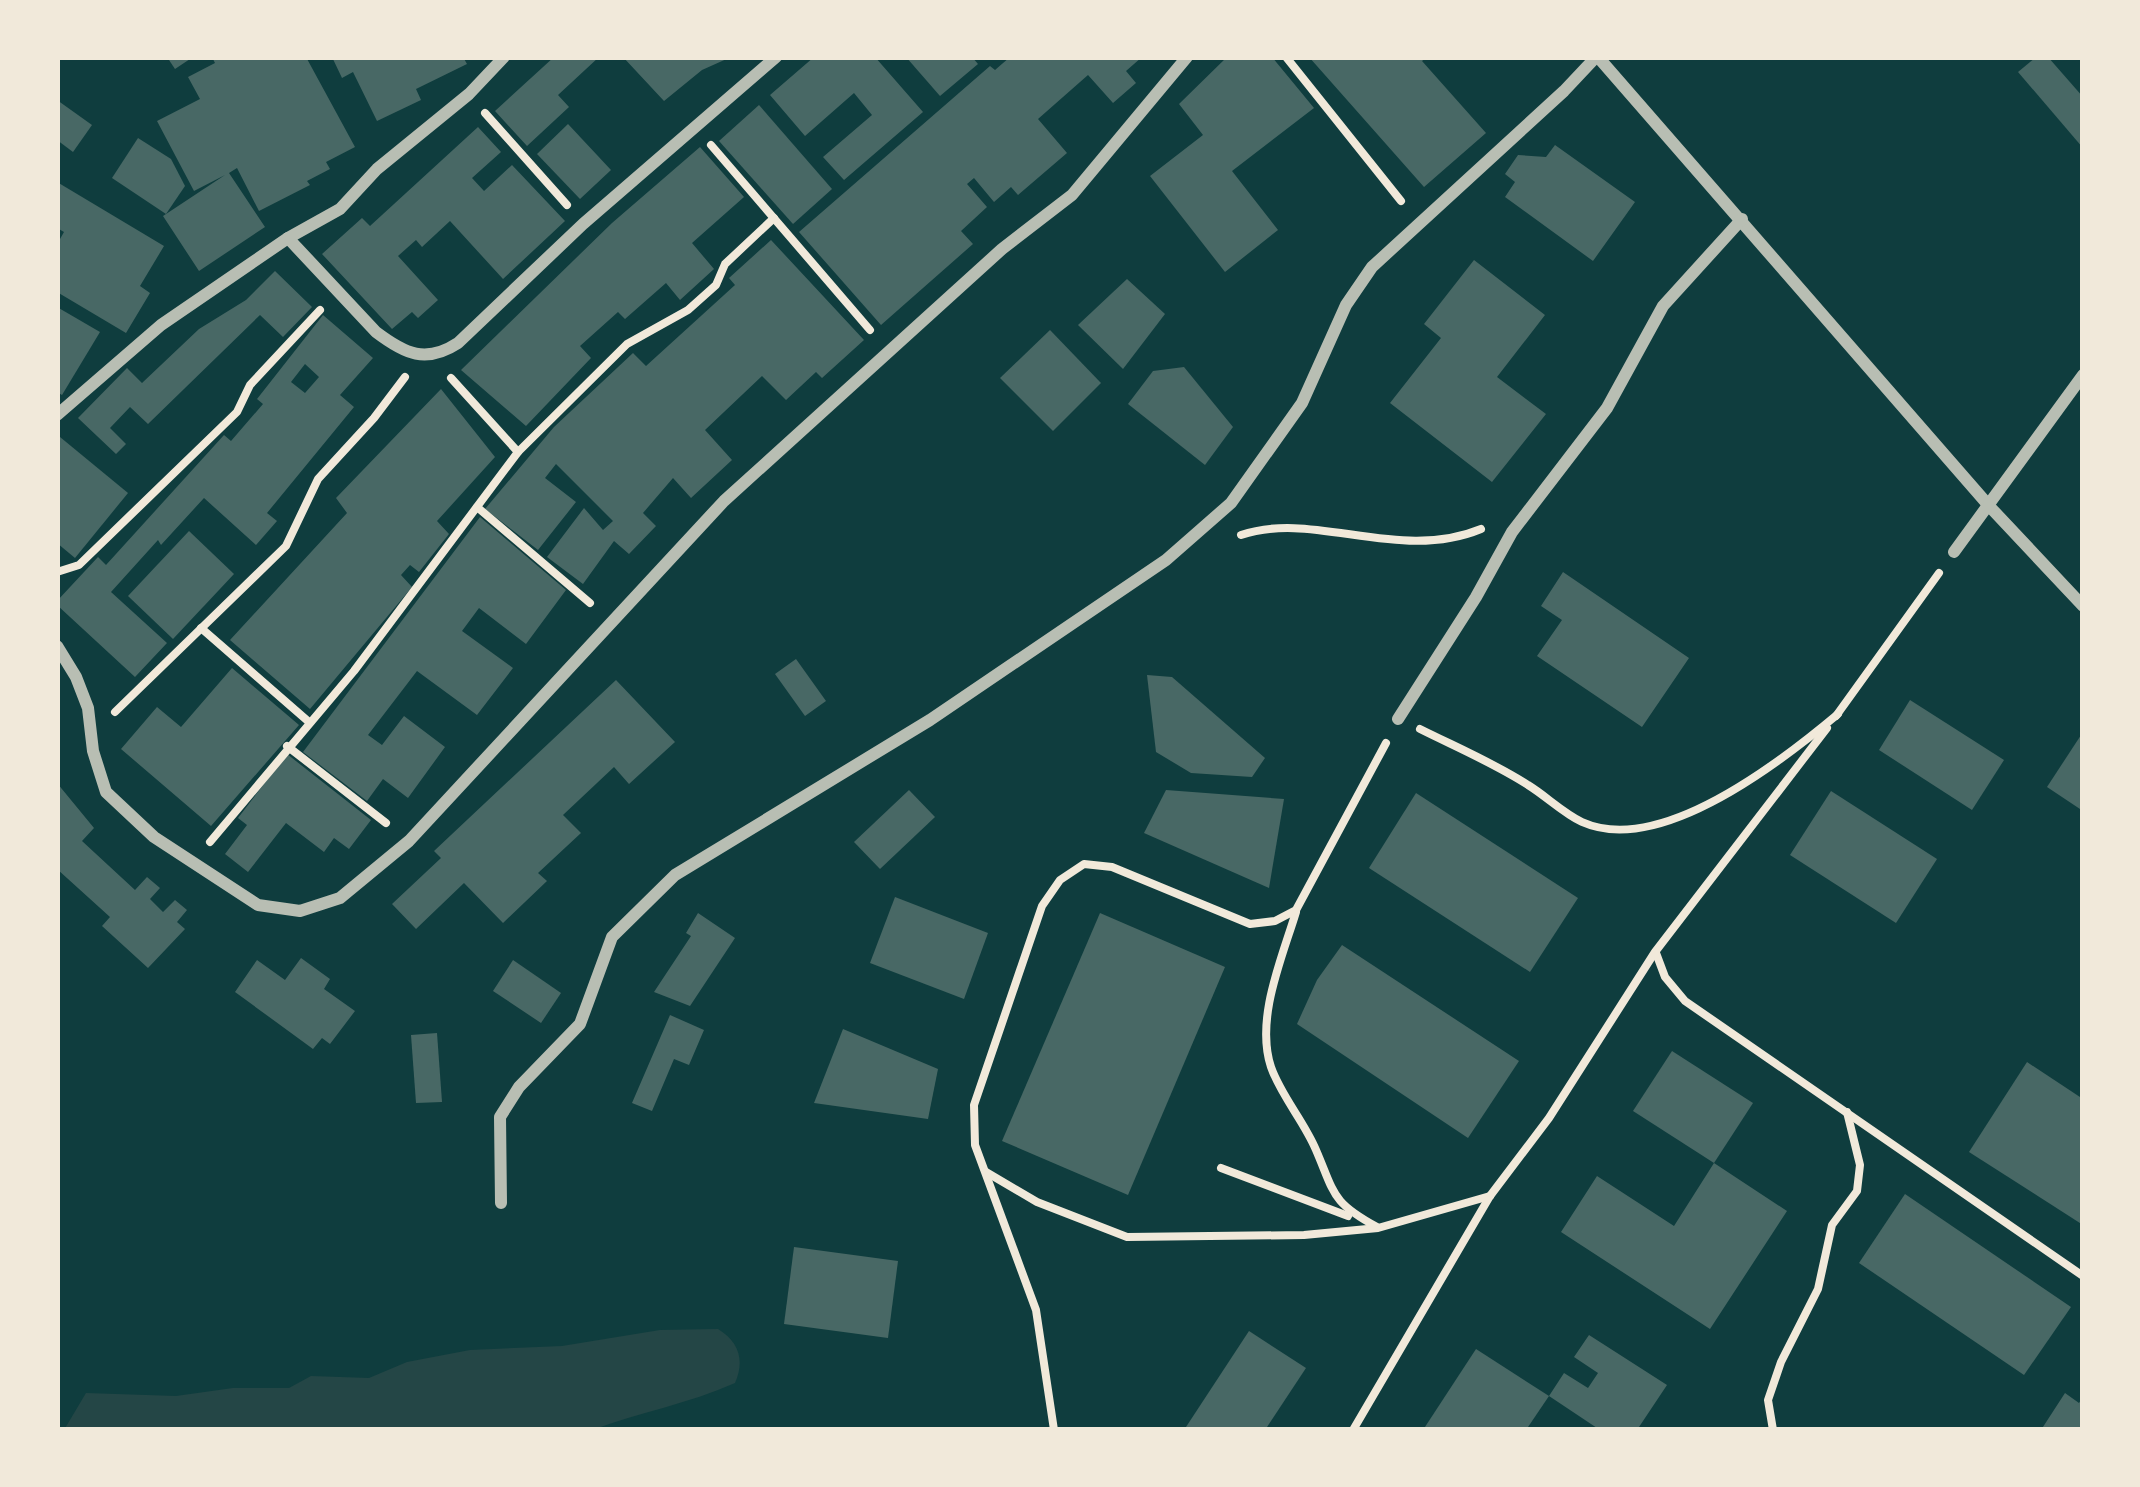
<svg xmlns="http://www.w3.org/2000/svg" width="2140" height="1487" viewBox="0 0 2140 1487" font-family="'Open Sans',sans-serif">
	<rect width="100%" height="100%" fill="#0f3d3e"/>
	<path fill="#244646" d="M718,1329C739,1342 745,1360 735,1383C688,1404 640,1412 592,1430H64L86,1393L176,1396L233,1388H289L311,1376L369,1378L407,1362L470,1350L562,1346L660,1330Z"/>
	<g fill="#486865" fill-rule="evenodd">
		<polygon points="167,57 193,57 175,69"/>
		<polygon points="212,57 306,57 355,147 326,162 330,169 307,181 310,185 259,211 237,168 229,173 265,227 199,271 163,216 225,175 194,191 157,121 200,99 188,77 215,63"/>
		<polygon points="332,57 463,57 467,64 416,89 421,100 377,121 353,72 342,78"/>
		<polygon points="554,57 599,57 558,95 569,107 527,146 495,111"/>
		<polygon points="623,57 731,57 702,70 664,101"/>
		<polygon points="814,57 875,57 923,112 844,180 823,157 872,115 854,93 805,136 770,95"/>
		<polygon points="906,57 972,57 978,64 940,96"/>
		<polygon points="1010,57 1142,57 1126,71 1136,83 1113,103 1088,75 1038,119 1067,153 1018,195 1011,187 994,202 974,178 967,184 987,207 961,231 973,244 881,325 799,232 990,66 995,70"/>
		<polygon points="1227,57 1272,57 1314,108 1232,171 1278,230 1225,272 1150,176 1203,135 1179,104"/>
		<polygon points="1309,57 1427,57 1422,61 1486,133 1424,187"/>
		<polygon points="2036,57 2048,57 2083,97 2083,148 2018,72"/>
		<polygon points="57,100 92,125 73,152 57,140"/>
		<polygon points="759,105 832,189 793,224 719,141"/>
		<polygon points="568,124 611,170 580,199 537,154"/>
		<polygon points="478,127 501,152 472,178 484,191 512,165 565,221 503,279 450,221 422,247 416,240 398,256 438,300 418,318 412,312 392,329 322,254 362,218 370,226"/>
		<polygon points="138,138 171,159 185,186 166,214 112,178"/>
		<polygon points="1555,145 1635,202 1593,261 1505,197 1515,182 1505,174 1518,155 1546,157"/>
		<polygon points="700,147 744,197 692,243 714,269 680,300 666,283 625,319 618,312 580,346 591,358 526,426 461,370 612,223"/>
		<polygon points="57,182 164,246 140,286 150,293 126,333 57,292 57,237 60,239 64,232 57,228"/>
		<polygon points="771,240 864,340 822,378 816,372 786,400 762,376 705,430 732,460 691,498 673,478 643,513 656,526 629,554 614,541 583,584 547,557 584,508 603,530 613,521 556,464 545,478 576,502 538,550 485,509 554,427 633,353 646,366 735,285 729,278"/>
		<polygon points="1474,260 1545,315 1497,377 1546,414 1492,482 1390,403 1441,338 1424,324"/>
		<polygon points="275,271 312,307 283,337 260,315 148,424 130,407 110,428 126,444 116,454 78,418 127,368 142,383 199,329 246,300"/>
		<polygon points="1127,279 1165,314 1123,369 1078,325"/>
		<polygon points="57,307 100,332 62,395 57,392"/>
		<path d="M323,315L373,358L340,395L354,407L267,513L277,521L256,545L204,498L161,545L158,540L111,592L167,643L135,677L57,605V601L98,557L106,565L224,435L231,441L263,404L257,399ZM305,364L319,377L305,393L291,382Z"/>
		<polygon points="1050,330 1101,383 1053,431 1000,378"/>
		<polygon points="1184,367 1233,427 1205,465 1128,404 1153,371"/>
		<polygon points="441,389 495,457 437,521 449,534 419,572 410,565 401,575 412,587 310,709 230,640 347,513 336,498"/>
		<polygon points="60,437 128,493 75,558 57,543"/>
		<polygon points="480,517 566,590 526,644 479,608 462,631 513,668 477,715 417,671 368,735 382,745 404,716 445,747 408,798 383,779 367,801 303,752"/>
		<polygon points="189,531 234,574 173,639 128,596"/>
		<polygon points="1563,572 1689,658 1642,727 1537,656 1562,620 1541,606"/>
		<polygon points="796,659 826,701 805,716 775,674"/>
		<polygon points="232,668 299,725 211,826 121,749 157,707 181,727"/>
		<polygon points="1147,675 1172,677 1265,758 1252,777 1191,773 1156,752"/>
		<polygon points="616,680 675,742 629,784 614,767 563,815 581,833 538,873 547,881 503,923 464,883 416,929 392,904 441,858 434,851"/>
		<polygon points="1910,700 2004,760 1972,810 1879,750"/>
		<polygon points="2083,732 2083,811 2047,787"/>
		<polygon points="287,754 371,820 349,849 334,838 324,852 286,823 248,872 225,854 247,825 238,818"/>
		<polygon points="57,783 94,828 82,841 135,890 147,877 160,888 150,899 163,912 175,900 187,910 177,922 185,929 148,968 102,926 110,917 57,869"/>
		<polygon points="909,790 935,817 880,869 854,842"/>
		<polygon points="1166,790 1284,799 1269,888 1144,833"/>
		<polygon points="1831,791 1937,859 1896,923 1790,855"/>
		<polygon points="1416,793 1578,898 1530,972 1369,868"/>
		<polygon points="895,897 988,933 964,999 870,963"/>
		<polygon points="698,913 735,938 690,1006 654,992 691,936 686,933"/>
		<polygon points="1100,913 1225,967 1128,1195 1002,1141"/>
		<polygon points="1342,945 1519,1061 1468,1138 1297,1024 1317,980"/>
		<polygon points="301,958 330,979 324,989 355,1011 330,1044 322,1038 313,1049 235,992 257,960 285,980"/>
		<polygon points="513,960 561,993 541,1023 493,991"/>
		<polygon points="670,1015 704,1030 689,1065 674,1059 652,1111 632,1103"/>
		<polygon points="843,1029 938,1069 928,1119 814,1103"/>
		<polygon points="437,1033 442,1102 416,1103 411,1035"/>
		<polygon points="1672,1051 1753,1103 1714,1163 1633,1111"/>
		<polygon points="2027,1062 2083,1099 2083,1225 1969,1152"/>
		<polygon points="1714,1163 1787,1211 1710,1329 1561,1232 1597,1176 1674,1226"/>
		<polygon points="1905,1194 2071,1307 2024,1375 1859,1263"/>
		<polygon points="794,1247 898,1261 888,1338 784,1324"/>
		<polygon points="1249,1331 1306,1368 1265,1430 1184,1430"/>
		<polygon points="1589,1335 1667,1385 1637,1430 1600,1430 1549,1396 1564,1373 1588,1388 1598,1373 1574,1357"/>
		<polygon points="1476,1349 1549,1396 1526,1430 1423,1430"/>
		<polygon points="2065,1393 2079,1403 2083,1397 2083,1430 2041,1430"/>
	</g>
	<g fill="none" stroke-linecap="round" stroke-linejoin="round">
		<g stroke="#f1e9da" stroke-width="8">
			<polyline points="1286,57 1401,201"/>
			<polyline points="485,113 567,205"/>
			<polyline points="711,145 870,330"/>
			<polyline points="518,452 627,344 688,310 716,285 725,264 774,218"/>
			<polyline points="477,507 590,603"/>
			<path d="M1241,535C1314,510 1399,563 1481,529"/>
			<polyline points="57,572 79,565 237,412 250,385 320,310"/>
			<polyline points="201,628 309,722"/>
			<polyline points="115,712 286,546 318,479 374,418 405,377"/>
			<polyline points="1836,716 1939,573"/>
			<path d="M1420,729C1456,747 1494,763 1528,785C1546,796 1563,813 1582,822C1660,857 1782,761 1838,714"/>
			<polyline points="287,746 386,823"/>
			<polyline points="210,842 354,671 518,452 451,378"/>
			<path d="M1296,912C1282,958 1255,1019 1271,1067C1281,1096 1304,1121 1316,1150C1335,1194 1331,1202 1377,1227"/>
			<polyline points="1656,953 1665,977 1685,1001 2083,1276"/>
			<polyline points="1221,1168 1348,1216"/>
			<polyline points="986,1172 1037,1202 1127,1237 1304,1235 1378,1228 1490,1196"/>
			<polyline points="1054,1430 1036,1310 975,1145 974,1105 1042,906 1060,880 1084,864 1112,867 1250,924 1275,921 1296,910 1386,743"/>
			<polyline points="1353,1430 1490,1196 1549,1118 1655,952 1827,728"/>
			<polyline points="1773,1430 1768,1400 1781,1362 1818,1289 1832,1225 1857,1191 1860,1165 1847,1112"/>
		</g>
		<g stroke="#b8beb3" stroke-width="12">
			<polyline points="1598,57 1990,507 2083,606"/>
			<path d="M288,238L376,332C405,354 426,364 458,343L583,224L776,57"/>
			<polyline points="57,415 161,325 288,238 340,209 377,169 469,94 504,57"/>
			<polyline points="1954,552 2083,375"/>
			<polyline points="57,646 76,677 88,708 93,751 106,792 154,837 258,905 300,911 340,898 409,841 724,501 1002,249 1072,195 1187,57"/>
			<polyline points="1398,719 1476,597 1512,532 1607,408 1663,306 1742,219"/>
			<polyline points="501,1203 500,1117 519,1087 580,1024 612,937 675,875 930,720 1166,560 1231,503 1302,403 1346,305 1372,267 1564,91 1596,57"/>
		</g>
	</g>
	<rect width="2140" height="1487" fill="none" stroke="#f1e9da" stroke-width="120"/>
</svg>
